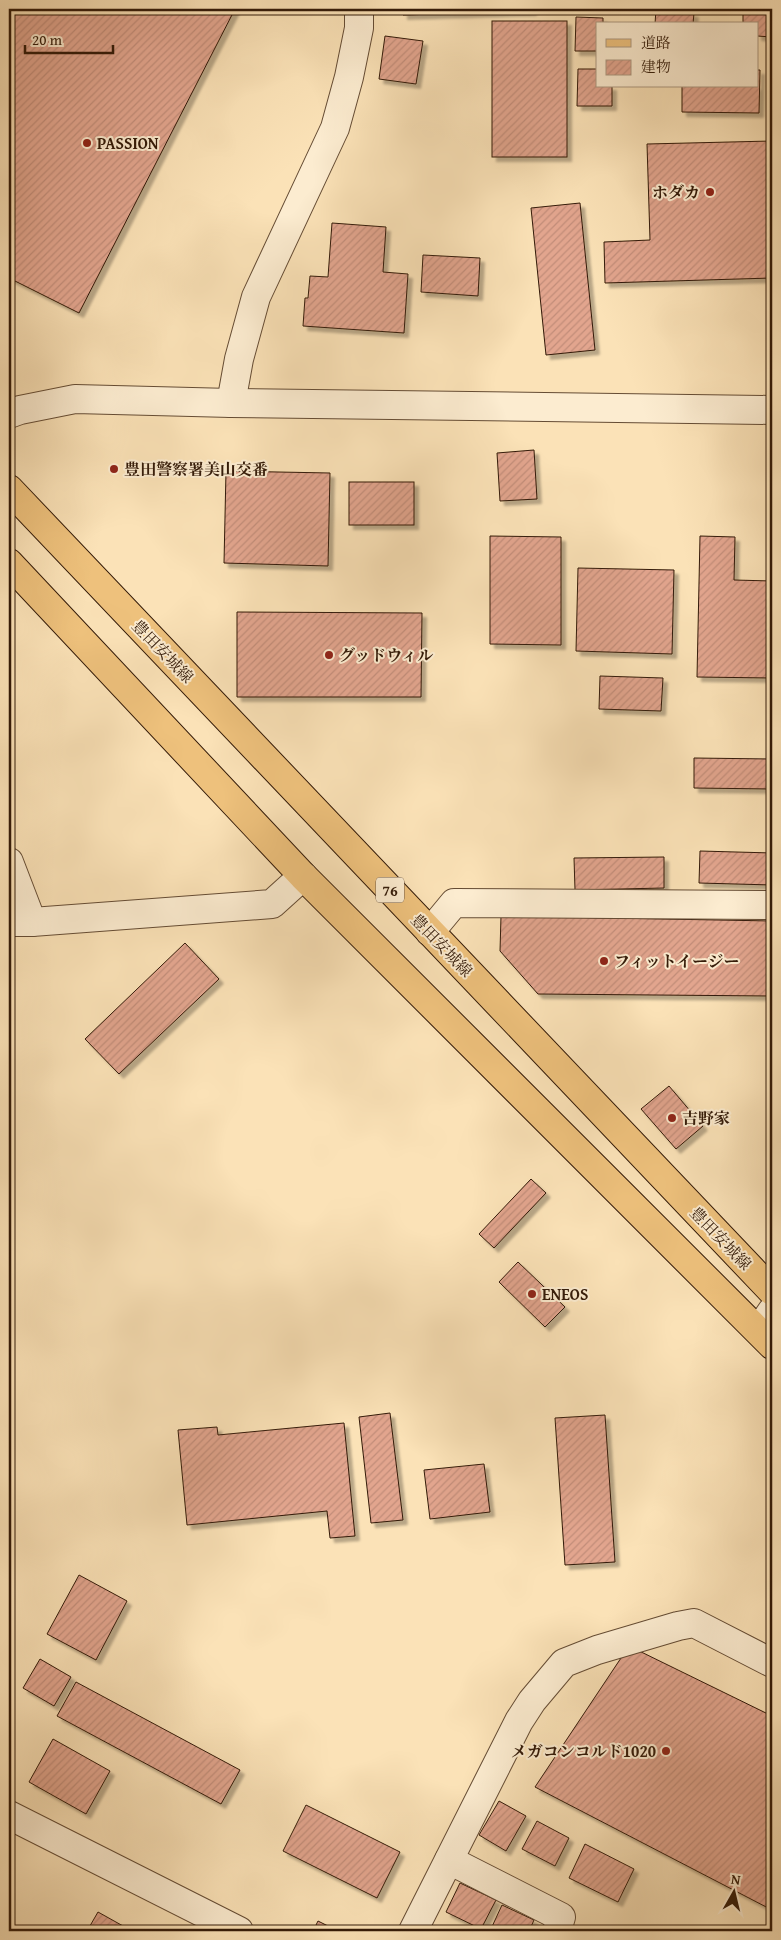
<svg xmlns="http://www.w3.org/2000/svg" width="781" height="1940" viewBox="0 0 781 1940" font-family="'Gentium Book Plus','Noto Serif JP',serif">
	<defs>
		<pattern id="building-hatch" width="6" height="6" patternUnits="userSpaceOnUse" patternTransform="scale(1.25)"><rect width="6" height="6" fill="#e2a58e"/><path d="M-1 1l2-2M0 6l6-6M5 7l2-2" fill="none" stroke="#c28d79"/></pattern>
		<filter id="shadow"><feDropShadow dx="4.5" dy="4.5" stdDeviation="1" flood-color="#0004"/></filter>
	</defs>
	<rect width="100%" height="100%" fill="#fbe2b7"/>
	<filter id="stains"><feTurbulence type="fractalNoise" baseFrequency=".004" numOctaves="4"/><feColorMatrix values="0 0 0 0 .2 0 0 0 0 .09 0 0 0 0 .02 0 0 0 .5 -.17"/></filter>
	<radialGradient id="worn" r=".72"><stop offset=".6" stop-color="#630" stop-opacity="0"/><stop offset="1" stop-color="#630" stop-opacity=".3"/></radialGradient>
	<g fill="url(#building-hatch)" stroke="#331a08" filter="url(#shadow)">
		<polygon points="9,9 235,9 79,313 9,278"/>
		<polygon points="403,9 532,9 532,11 403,15"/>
		<polygon points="656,9 694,13 693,24 655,24"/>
		<polygon points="743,9 772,9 772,37 757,36 757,24 743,24"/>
		<polygon points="576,17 603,18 603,24 597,24 597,51 575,51"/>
		<rect x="492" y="21" width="75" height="136"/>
		<polygon points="385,36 423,41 416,84 379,79"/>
		<polygon points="578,69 597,69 597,86 612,86 612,106 577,106"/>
		<polygon points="757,70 760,70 759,113 682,112 682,86 757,86"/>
		<polygon points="772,141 772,278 605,283 604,242 650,240 647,144"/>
		<polygon points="580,203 595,350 546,355 531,208"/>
		<polygon points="332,223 386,227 383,272 408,274 404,333 303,326 305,298 308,298 310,276 328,277"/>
		<polygon points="423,255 480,258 478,296 421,292"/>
		<polygon points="534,450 537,499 500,501 497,453"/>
		<polygon points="226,471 330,473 328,566 224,563"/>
		<rect x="349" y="482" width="65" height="43"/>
		<polygon points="490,536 561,537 561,645 490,644"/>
		<polygon points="700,536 735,537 734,580 772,581 772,678 697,677"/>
		<polygon points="578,568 674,570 672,654 576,651"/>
		<polygon points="237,612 422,613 421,697 237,697"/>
		<polygon points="600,676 663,678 661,711 599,709"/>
		<polygon points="694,758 772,759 772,789 694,788"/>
		<polygon points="700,851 772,853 772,885 699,883"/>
		<polygon points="664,857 664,888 575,890 574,858"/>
		<polygon points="501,916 772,921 772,996 538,994 500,951"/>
		<polygon points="185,943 219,979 119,1074 85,1039"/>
		<polygon points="669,1086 703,1126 676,1149 641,1109"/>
		<polygon points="531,1179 546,1193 494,1248 479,1234"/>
		<polygon points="518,1262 565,1307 545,1327 499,1282"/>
		<polygon points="390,1413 403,1520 371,1523 359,1417"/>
		<polygon points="605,1415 615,1562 565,1565 555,1418"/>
		<polygon points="344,1423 355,1536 330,1538 327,1511 187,1525 178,1430 217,1427 218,1435"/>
		<polygon points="484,1464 490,1512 430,1519 424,1470"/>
		<polygon points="79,1575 127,1601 96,1660 47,1634"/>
		<polygon points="629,1646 772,1716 772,1910 535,1787"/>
		<polygon points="40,1659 71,1677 54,1706 23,1688"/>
		<polygon points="76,1682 240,1770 221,1804 57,1716"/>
		<polygon points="53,1739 110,1771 86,1814 29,1782"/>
		<polygon points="499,1801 526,1816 506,1851 479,1835"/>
		<polygon points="306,1805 400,1852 377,1898 283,1851"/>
		<polygon points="537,1821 569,1838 555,1866 522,1849"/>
		<polygon points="585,1844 634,1869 618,1902 569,1878"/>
		<polygon points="460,1883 496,1900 481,1929 446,1912"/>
		<polygon points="502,1905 534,1920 529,1931 490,1931"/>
		<polygon points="98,1912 132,1931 87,1931"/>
		<polygon points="318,1921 338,1931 313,1931"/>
	</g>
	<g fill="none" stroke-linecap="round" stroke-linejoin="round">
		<g stroke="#654c34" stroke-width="30">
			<g id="minor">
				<polyline points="231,403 239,359 256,297 335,128 349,77 359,28 359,9"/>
				<polyline points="9,414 20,410 75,399 231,403 772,410"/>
				<polyline points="9,862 32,922"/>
				<polyline points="9,922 32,922 272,904 303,876"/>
				<polyline points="430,932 454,903 772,905"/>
				<polyline points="759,1330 772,1311"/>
				<polyline points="9,1815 239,1931"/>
				<polyline points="449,1860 561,1917 557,1931"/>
				<polyline points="413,1931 519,1721 532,1701 564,1663 597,1650 678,1626 694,1623 772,1663"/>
			</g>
		</g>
		<g stroke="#331a08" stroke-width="30">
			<g id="major">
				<polyline points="9,489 772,1291"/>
				<polyline points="9,563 303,876 772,1345"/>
			</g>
		</g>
		<use href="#minor" stroke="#fcecd0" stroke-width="28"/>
		<use href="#major" stroke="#eec17c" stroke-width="28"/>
	</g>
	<g fill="#8f2418" stroke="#fcecd0" stroke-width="2">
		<circle cx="87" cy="143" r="5"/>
		<circle cx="710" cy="192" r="5"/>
		<circle cx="114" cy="469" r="5"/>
		<circle cx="329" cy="655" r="5"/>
		<circle cx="604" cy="961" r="5"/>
		<circle cx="672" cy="1118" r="5"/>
		<circle cx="532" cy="1294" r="5"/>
		<circle cx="666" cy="1751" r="5"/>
	</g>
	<g text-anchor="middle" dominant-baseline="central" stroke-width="4" stroke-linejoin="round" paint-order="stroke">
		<rect fill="#fcecd0" stroke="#6f5944" stroke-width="1" x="376" y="877.5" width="28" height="25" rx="4"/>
		<g font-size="15" font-weight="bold" fill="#331a08">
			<text x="390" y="890">76</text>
		</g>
		<g font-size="16" font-weight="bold" fill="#331a08" stroke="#fcecd0" text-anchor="start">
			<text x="97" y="143">PASSION</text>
			<text x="700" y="192" text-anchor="end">ホダカ</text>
			<text x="124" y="469">豊田警察署美山交番</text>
			<text x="339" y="655">グッドウィル</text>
			<text x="614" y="961">フィットイージー</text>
			<text x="682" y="1118">吉野家</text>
			<text x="542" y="1294">ENEOS</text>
			<text x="656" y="1751" text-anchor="end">メガコンコルド1020</text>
		</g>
		<g font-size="16" fill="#331a08" stroke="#fcecd0">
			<text transform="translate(163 651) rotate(46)">豊田安城線</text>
			<text transform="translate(442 945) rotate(46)">豊田安城線</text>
			<text transform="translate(721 1238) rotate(46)">豊田安城線</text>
		</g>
	</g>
	<rect width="781" height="1940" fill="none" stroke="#fbe2b7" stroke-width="30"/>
	<rect x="10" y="10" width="761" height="1920" fill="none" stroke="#331a08" stroke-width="2.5"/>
	<rect x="15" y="15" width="751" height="1910" fill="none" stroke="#331a08"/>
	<rect x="596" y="22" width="162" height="65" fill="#fcecd0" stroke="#ac9880"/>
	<rect x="606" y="39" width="25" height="8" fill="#eec17c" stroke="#ac9880"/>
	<text x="641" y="48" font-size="15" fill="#331a08">道路</text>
	<rect x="606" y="60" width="25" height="15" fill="url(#building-hatch)" stroke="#ac9880"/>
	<text x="641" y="72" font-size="15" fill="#331a08">建物</text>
	<g transform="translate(734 1892) rotate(8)" stroke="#fcecd0" stroke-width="4" paint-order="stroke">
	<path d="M0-4L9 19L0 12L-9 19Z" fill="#331a08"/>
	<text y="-8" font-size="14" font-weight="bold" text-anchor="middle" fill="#331a08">N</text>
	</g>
	<path d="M25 45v8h88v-8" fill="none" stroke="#331a08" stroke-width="2.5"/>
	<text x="32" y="45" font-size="15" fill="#331a08" stroke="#fcecd0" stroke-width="4" paint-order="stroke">20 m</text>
	<rect width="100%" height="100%" filter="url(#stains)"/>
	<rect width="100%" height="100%" fill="url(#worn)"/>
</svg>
